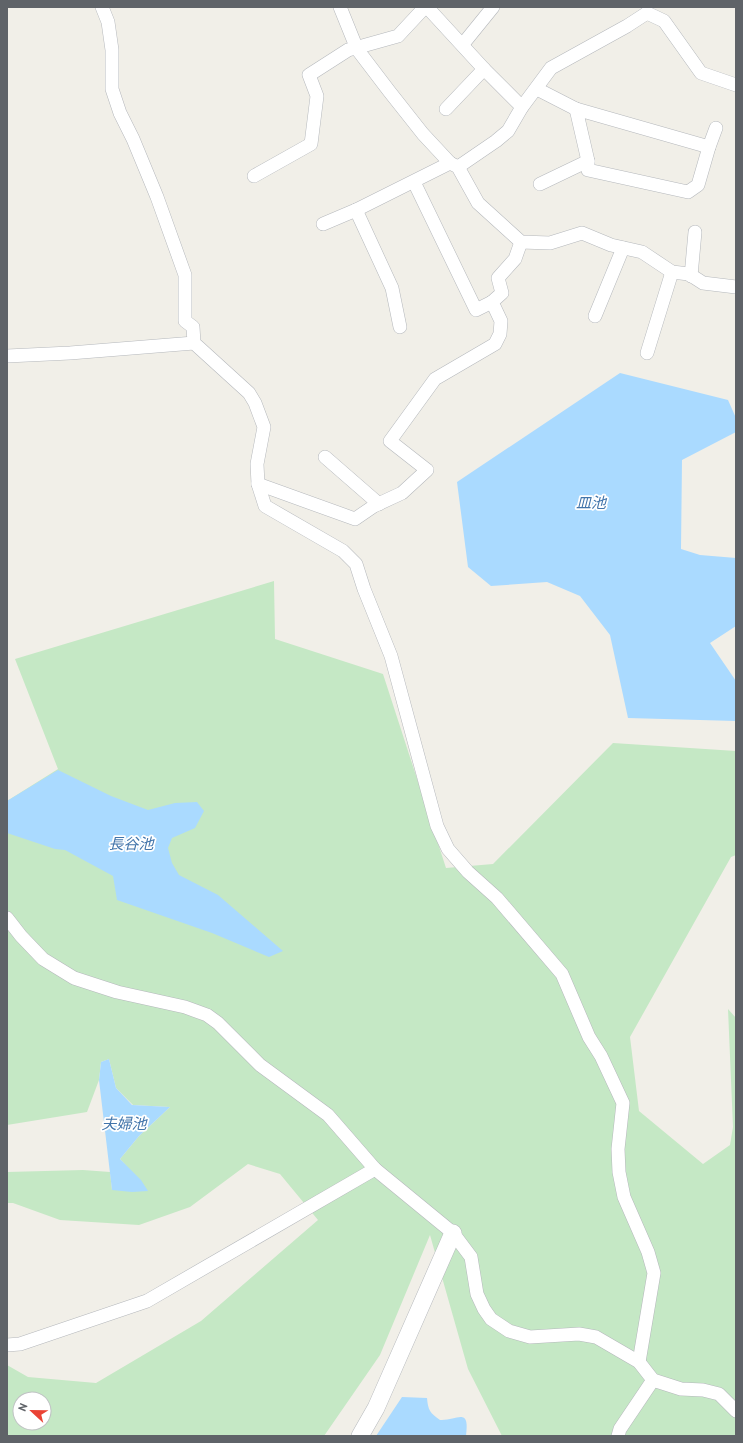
<svg xmlns="http://www.w3.org/2000/svg" width="743" height="1443" viewBox="0 0 743 1443" font-family="'PT Sans','Noto Sans JP',sans-serif">
	<rect width="100%" height="100%" fill="#f1efe8"/>
	<path fill="#c5e8c5" fill-rule="evenodd" d="M274,581L275,639L383,674L446,868L493,864L613,743L736,751V855L731,857L630,1037L639,1111L703,1164L730,1145L733,1127L728,1009L736,1018V1436H502L468,1369L430,1235L380,1355L324,1436H7V1365L28,1377L96,1383L201,1321L318,1220L280,1174L248,1164L190,1207L139,1225L60,1220L13,1203H7V1172L83,1170L110,1172L112,1190L130,1170L120,1159L139,1136L170,1107L133,1105L116,1088L109,1059L101,1062L99,1080L87,1112L7,1125V801L58,769L15,659ZM20,1399H44V1423H20Z"/>
	<g fill="#aadaff">
		<polygon points="620,373 728,400 736,418 736,432 682,460 681,549 700,555 736,558 736,626 710,643 736,681 736,721 628,718 610,635 580,596 547,582 491,586 468,567 457,482"/>
		<polygon points="58,770 111,796 148,810 175,803 197,802 204,811 195,828 172,838 168,848 172,863 179,875 218,895 283,951 269,957 212,933 117,900 113,876 65,850 55,849 7,833 7,801"/>
		<polygon points="109,1059 116,1088 132,1105 170,1107 139,1136 120,1159 141,1180 148,1191 132,1192 112,1190 99,1080 101,1062"/>
		<path d="M402,1397L427,1398C428,1410 430,1413 440,1420C457,1421 470,1406 466,1436H376Z"/>
	</g>
	<g fill="none" stroke-linecap="round" stroke-linejoin="round">
		<g stroke="#b5b8bc" stroke-width="14">
			<g id="minor">
				<polyline points="102,7 108,22 112,50 112,89 120,113 133,139 157,197 185,275 185,321 193,327 194,343 249,393 255,403 264,427 257,464 258,484 265,506 343,551 356,564 364,589 391,656 437,826 448,849 468,872 497,898 562,974 589,1037 601,1056 623,1103 618,1149 619,1172 624,1197 648,1252 654,1273 639,1362"/>
				<polyline points="340,7 357,49 389,91 423,134 450,163 458,167 478,203 521,242 550,243 582,233 611,245 642,252 672,272 689,274 703,283 736,287"/>
				<polyline points="427,7 484,69 522,107"/>
				<polyline points="647,13 664,21 701,73 736,85"/>
				<polyline points="463,44 493,7"/>
				<polyline points="537,89 576,109"/>
				<polyline points="446,109 484,69"/>
				<polygon points="576,109 709,147 698,185 688,192 588,170 588,161"/>
				<polyline points="709,147 716,128"/>
				<polyline points="458,167 496,141 508,131 522,107 551,68 627,26 647,13"/>
				<polyline points="254,176 311,144 317,96 309,75 348,50 398,36 425,7"/>
				<polyline points="414,182 476,310 492,302"/>
				<polyline points="540,184 588,161"/>
				<polyline points="356,210 392,288 400,327"/>
				<polyline points="323,224 356,210 450,163"/>
				<polyline points="691,276 695,232"/>
				<polyline points="595,316 623,248"/>
				<polyline points="647,353 672,272"/>
				<polyline points="7,356 70,353 194,343"/>
				<polyline points="325,457 379,504"/>
				<polyline points="258,484 355,519 374,506 402,493 427,470 390,441 435,379 495,344 500,334 501,321 492,302 502,293 498,278 515,259 521,242"/>
				<polyline points="7,918 21,936 43,959 74,978 117,992 185,1007 207,1015 218,1023 260,1065 328,1115 375,1169 453,1233 471,1257 477,1294 484,1309 491,1319 509,1331 530,1337 579,1334 596,1337 639,1362 653,1380 681,1389 703,1390 719,1394 736,1411"/>
				<polyline points="7,1345 20,1344 147,1301 375,1169"/>
				<polyline points="618,1436 620,1429 653,1380"/>
			</g>
		</g>
		<g stroke="#b5b8bc" stroke-width="18">
			<polyline id="tertiary" points="360,1436 376,1408 453,1233"/>
		</g>
		<use href="#minor" stroke="#fff" stroke-width="13"/>
		<use href="#tertiary" stroke="#fff" stroke-width="17"/>
	</g>
	<g text-anchor="middle" dominant-baseline="central" stroke-width="3.5" stroke-linejoin="round" paint-order="stroke">
		<g font-size="15" font-style="italic" fill="#4174aa" stroke="#fff">
			<text x="591" y="502">皿池</text>
			<text x="131" y="843">長谷池</text>
			<text x="124" y="1123">夫婦池</text>
		</g>
	</g>
	<rect width="743" height="1443" fill="none" stroke="#5f6368" stroke-width="16"/>
	<g transform="translate(32 1411) rotate(292)"><circle r="19" fill="#ffffff" stroke="#bfc1c3"/>
	<path d="M0-3L7 15L0 10L-7 15Z" fill="#ea4335"/>
	<text y="-6" font-size="11" font-weight="bold" text-anchor="middle" fill="#5f6368">N</text>
	</g>
</svg>
